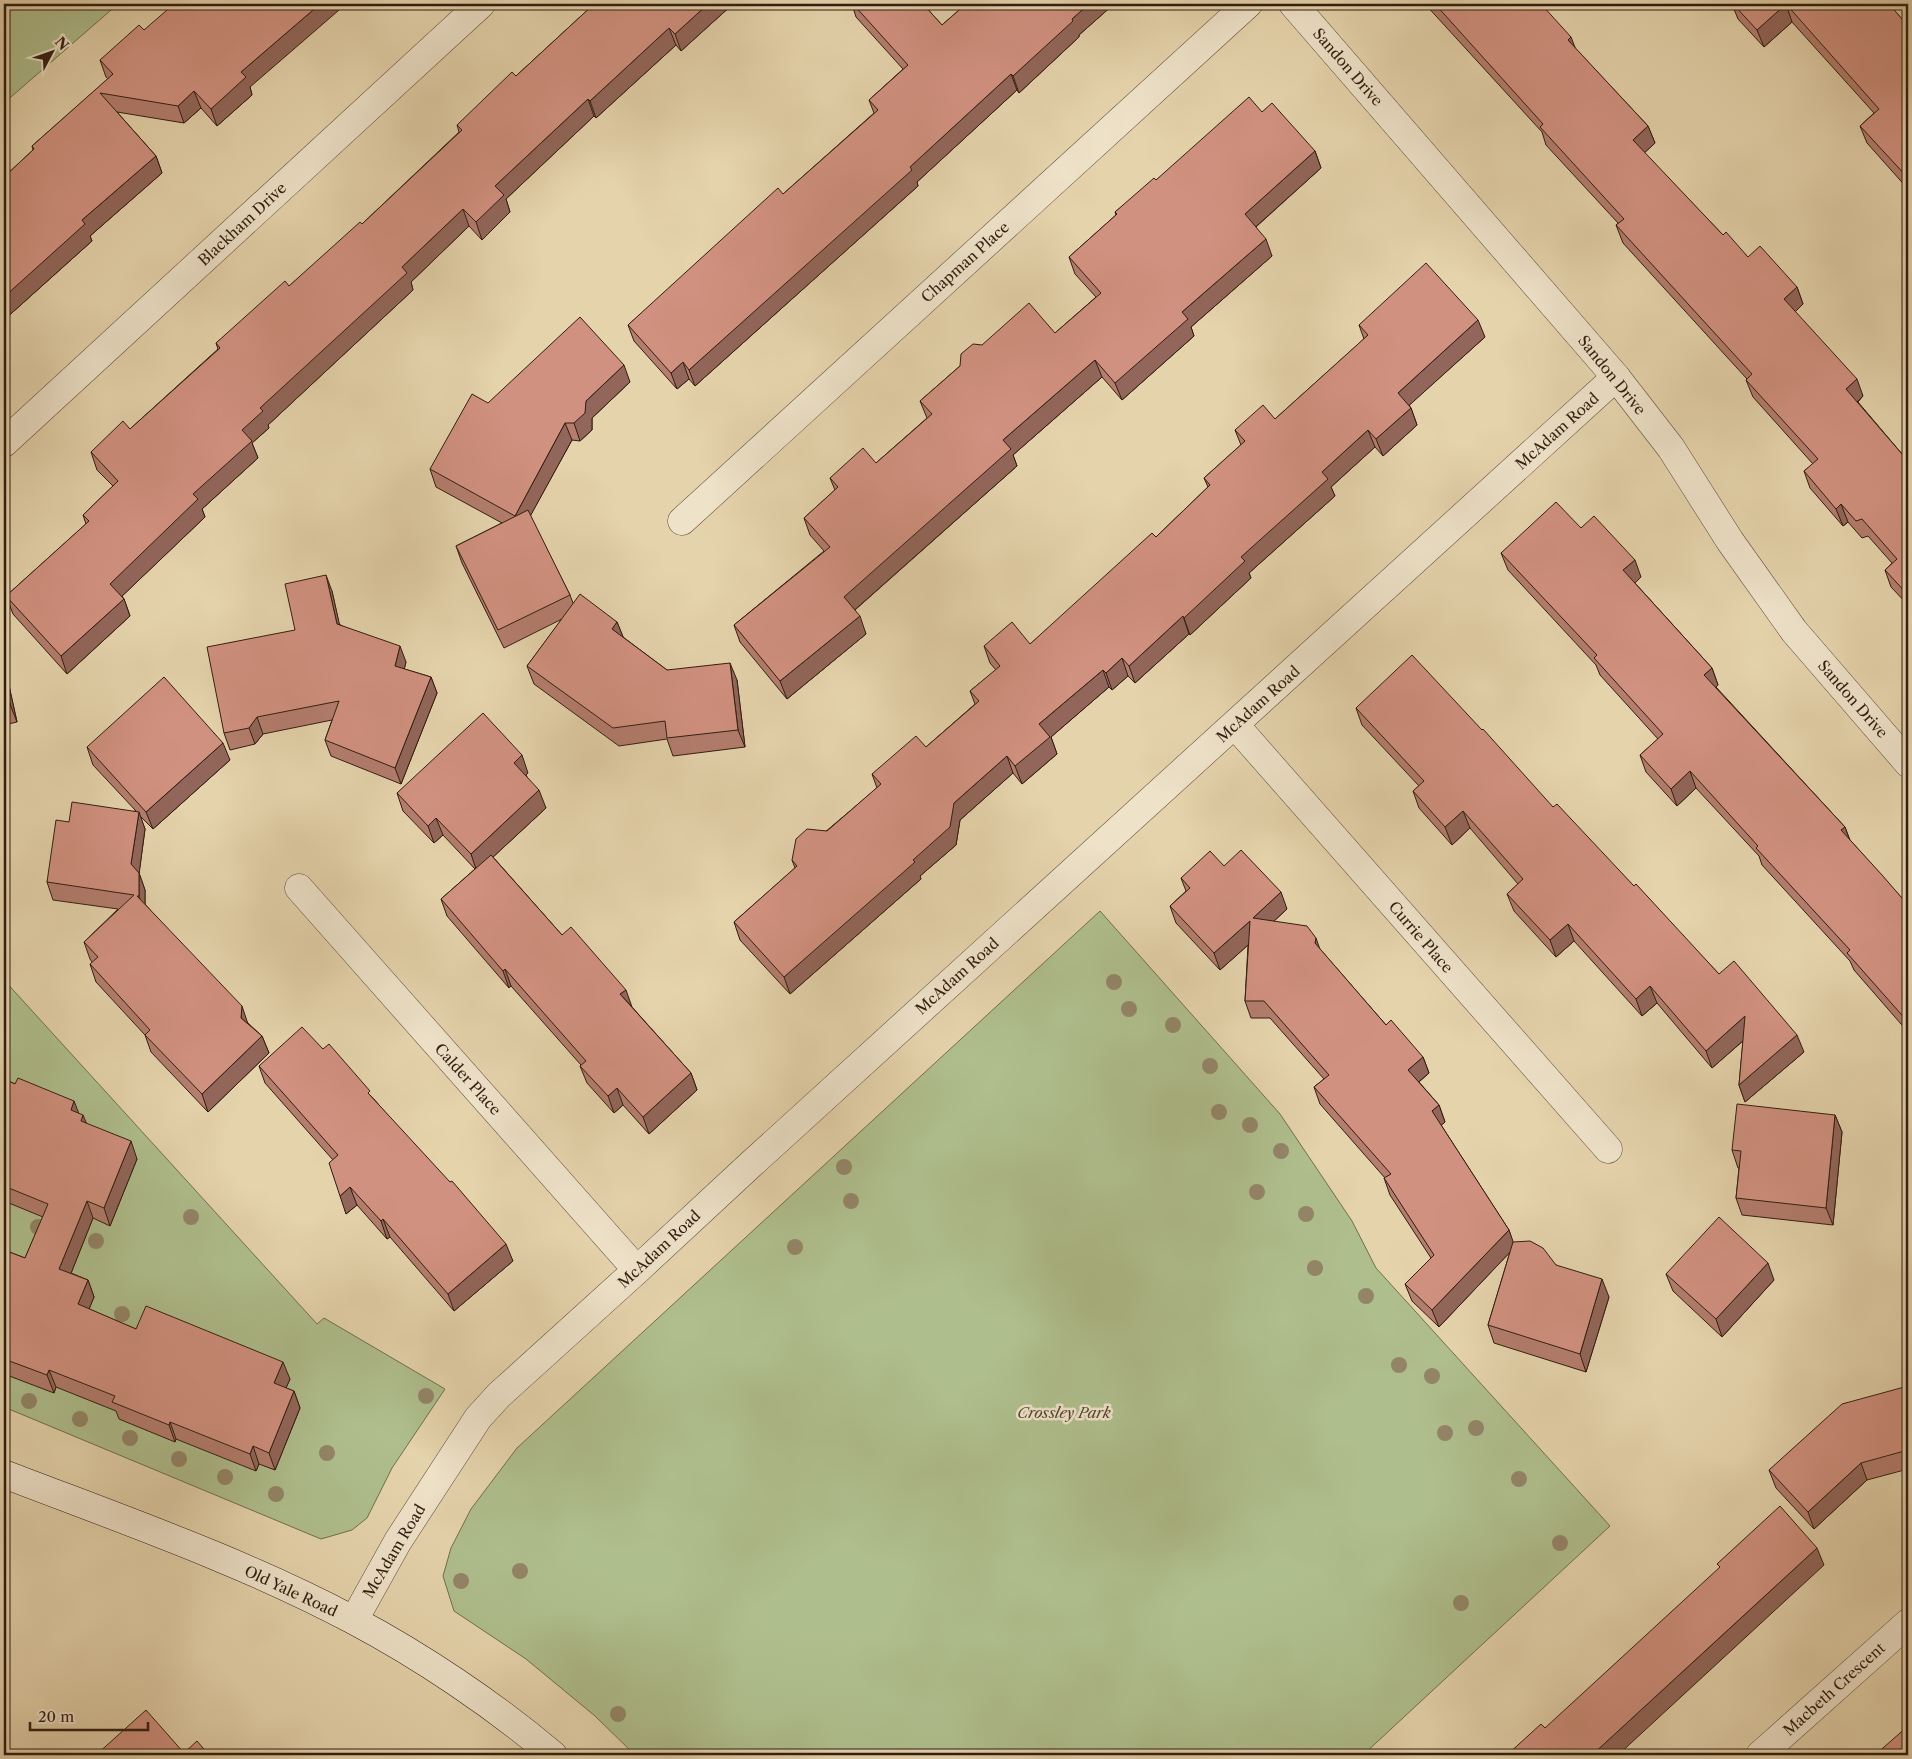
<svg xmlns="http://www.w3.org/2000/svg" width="1912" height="1759" viewBox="0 0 1912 1759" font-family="'Libre Caslon Text',serif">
	<rect width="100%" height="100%" fill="#e5d3ac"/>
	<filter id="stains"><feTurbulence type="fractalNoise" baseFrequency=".004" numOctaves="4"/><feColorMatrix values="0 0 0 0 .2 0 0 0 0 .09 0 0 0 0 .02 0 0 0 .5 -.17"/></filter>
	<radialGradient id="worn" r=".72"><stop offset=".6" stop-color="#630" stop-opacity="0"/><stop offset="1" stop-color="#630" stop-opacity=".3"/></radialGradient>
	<g fill="#afbe8d" stroke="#706e4e">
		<polygon points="4,4 118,4 4,103"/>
		<polygon points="1100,911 1280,1114 1352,1221 1376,1268 1610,1526 1363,1755 635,1755 595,1716 526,1659 454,1611 443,1576 451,1548 471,1509 517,1448"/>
		<polygon points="4,980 317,1324 324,1318 445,1389 392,1468 367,1518 352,1530 321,1539 4,1407"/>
	</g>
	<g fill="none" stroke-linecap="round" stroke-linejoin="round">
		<g stroke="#5e4a37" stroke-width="29">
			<g id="minor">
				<polyline points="1293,4 1616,377 1671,448 1730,541 1794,631 1908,763"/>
				<polyline points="4,443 481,4"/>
				<polyline points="682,521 1248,4"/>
				<polyline points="1235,725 1608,1149"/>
				<polyline points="299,888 637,1270"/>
				<polyline points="354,1620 398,1541 478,1418 499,1395 637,1270 748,1167 1616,377"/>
				<polyline points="1760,1755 1908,1623"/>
			</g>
		</g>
		<g stroke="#311d10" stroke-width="29">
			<path id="secondary" d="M4,1474C121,1519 242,1561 353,1620C421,1656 494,1705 553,1755"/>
		</g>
		<use href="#minor" stroke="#eee2c9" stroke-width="28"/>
		<use href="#secondary" stroke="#eee2c9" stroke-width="28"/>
	</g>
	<g fill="#938567">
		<circle cx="1114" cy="982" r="8"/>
		<circle cx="1129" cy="1009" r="8"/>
		<circle cx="1173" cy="1025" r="8"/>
		<circle cx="1210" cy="1066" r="8"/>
		<circle cx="1219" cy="1112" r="8"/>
		<circle cx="1250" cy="1125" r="8"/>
		<circle cx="1281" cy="1151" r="8"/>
		<circle cx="844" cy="1167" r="8"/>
		<circle cx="1257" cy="1192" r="8"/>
		<circle cx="851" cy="1201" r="8"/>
		<circle cx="1306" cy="1214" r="8"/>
		<circle cx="191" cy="1217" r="8"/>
		<circle cx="38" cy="1227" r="8"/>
		<circle cx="96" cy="1241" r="8"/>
		<circle cx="795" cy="1247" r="8"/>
		<circle cx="1315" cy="1268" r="8"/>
		<circle cx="1366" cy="1296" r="8"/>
		<circle cx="122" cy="1314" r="8"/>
		<circle cx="1399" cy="1365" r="8"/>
		<circle cx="1432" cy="1376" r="8"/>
		<circle cx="426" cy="1396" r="8"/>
		<circle cx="29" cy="1401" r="8"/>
		<circle cx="80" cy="1419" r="8"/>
		<circle cx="1476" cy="1428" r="8"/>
		<circle cx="1445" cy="1433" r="8"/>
		<circle cx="130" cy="1438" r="8"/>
		<circle cx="327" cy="1453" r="8"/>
		<circle cx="179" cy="1459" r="8"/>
		<circle cx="225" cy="1477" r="8"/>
		<circle cx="1519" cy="1479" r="8"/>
		<circle cx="276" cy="1494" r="8"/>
		<circle cx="1560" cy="1543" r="8"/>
		<circle cx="520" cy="1571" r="8"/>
		<circle cx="461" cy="1581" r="8"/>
		<circle cx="1461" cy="1603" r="8"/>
		<circle cx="618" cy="1714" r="8"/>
	</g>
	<g fill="#b47d6e" stroke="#311d10">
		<polygon points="594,4 733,4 681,51 676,45 596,118 594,116 506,199 510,212 482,240 469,226 411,282 413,290 268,425 269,428 252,443 258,458 202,509 205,517 122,596 124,599 130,616 67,674 13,614 6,596 86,524 83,515 113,486 97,470 91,452 130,429 218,349 216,343 289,286 362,224 459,132 457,125 516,76"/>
		<polygon points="852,4 923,4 942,25 966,4 1114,4 1079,35 1079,37 1019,93 1017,90 917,182 918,186 695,386 689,379 677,389 634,341 628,325 783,194 874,113 869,100 903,69 856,17"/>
		<polygon points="1425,4 1541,4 1575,48 1648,126 1655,143 1644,153 1723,235 1748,257 1797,287 1803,304 1795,312 1863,396 1858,402 1908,461 1908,605 1891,587 1885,570 1892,563 1868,536 1862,538 1848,522 1843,526 1810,488 1804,471 1813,464 1753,397 1746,380 1747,379 1623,243 1616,225 1618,223 1546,145 1542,132"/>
		<polygon points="1732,4 1889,4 1908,26 1908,189 1867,143 1860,126 1874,113 1792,22 1764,47 1738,19"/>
		<polygon points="144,30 250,87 252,95 217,126 201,108 184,123 117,112 156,156 162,173 90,236 92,241 4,320 4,177 33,150 32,146 108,79 106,77 100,60"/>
		<polygon points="1262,112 1315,151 1321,168 1256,227 1272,256 1191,327 1194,336 1122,400 1102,377 1013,455 1017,466 855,610 866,634 787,699 740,642 734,625 824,551 810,535 804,518 835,490 830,478 876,463 927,418 920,401 960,366 982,345 1055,333 1096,297 1075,274 1069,257 1116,215 1115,212 1156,180"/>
		<polygon points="1359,325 1485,337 1409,405 1411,408 1417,425 1383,456 1375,447 1331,487 1335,496 1249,573 1251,578 1190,635 1189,634 1135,683 1128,676 1112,690 1109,687 1051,737 1057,754 1022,784 1013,773 960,820 956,845 920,876 921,879 790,994 740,940 734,922 795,868 792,860 877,788 872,774 926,747 975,704 970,691 996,670 990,663 984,646 1030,644 1156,537 1208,487 1204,478 1241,445 1235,430 1275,419 1364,339"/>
		<polygon points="630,382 592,418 592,430 580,441 572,440 530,516 570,595 573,603 617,622 623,637 667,670 737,680 745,747 673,756 667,739 619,746 534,684 527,666 562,619 504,648 462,563 456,546 502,523 436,487 430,469 488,403"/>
		<polygon points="1581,528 1641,577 1635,583 1712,668 1718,685 1716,687 1845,827 1850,840 1908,905 1908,1032 1854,970 1850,961 1762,865 1759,856 1696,788 1677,806 1646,772 1640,755 1658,739 1600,675 1596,665 1508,570 1501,553"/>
		<polygon points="332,591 339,624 406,662 404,669 431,677 437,693 401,784 331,756 325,740 332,720 263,734 255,744 230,750 224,733 295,630"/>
		<polygon points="4,663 17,722 4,725"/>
		<polygon points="1356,708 1553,807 1634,886 1719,974 1804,1052 1745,1102 1739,1085 1743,1041 1712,1068 1657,1003 1642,1016 1574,941 1556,957 1514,911 1507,894 1518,884 1470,828 1452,845 1419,808 1413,791 1419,786 1362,725"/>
		<polygon points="87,747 230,760 153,829 140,816 145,829 139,873 145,890 145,904 248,1023 262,1036 269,1053 208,1112 151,1052 145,1035 96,982 90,964 92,962 90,959 84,942 118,909 53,900 47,882 69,822 136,811 93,765"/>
		<polygon points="528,773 526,775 546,808 493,857 562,935 632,1007 691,1073 697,1090 649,1134 623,1105 614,1113 587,1083 580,1066 581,1065 511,986 509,988 447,916 441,899 475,869 443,835 434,843 403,811 397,793"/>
		<polygon points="1224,866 1287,909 1274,921 1320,949 1386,1025 1423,1057 1429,1073 1419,1082 1439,1105 1445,1122 1441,1125 1509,1230 1513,1243 1556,1265 1609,1297 1586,1372 1494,1343 1488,1325 1510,1252 1439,1327 1412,1301 1405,1284 1431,1258 1390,1195 1384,1178 1385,1178 1320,1104 1314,1087 1324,1079 1270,1018 1251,1018 1245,1001 1248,945 1220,970 1176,923 1170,906 1186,891 1181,878"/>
		<polygon points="323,1049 373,1098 513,1261 454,1311 390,1237 387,1239 357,1205 346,1214 333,1160 265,1083 259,1066"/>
		<polygon points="4,1079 79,1113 86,1123 137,1159 110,1226 93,1218 71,1273 88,1280 94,1297 89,1309 136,1329 290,1379 286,1388 294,1391 300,1408 275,1470 259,1464 256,1471 176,1439 175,1442 119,1419 116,1411 56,1387 54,1393 4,1374 4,1250 25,1258 43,1217 4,1201"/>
		<polygon points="1835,1115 1842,1132 1833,1225 1742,1215 1736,1198 1739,1168 1738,1168 1732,1150"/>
		<polygon points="1666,1274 1774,1280 1722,1337 1673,1291"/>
		<polygon points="1908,1386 1908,1469 1867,1480 1814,1529 1776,1488 1769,1470"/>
	</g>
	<g fill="#92665a" stroke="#311d10">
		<polygon points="320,4 346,4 250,87 252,95 217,126 211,109 241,72"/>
		<polygon points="708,4 733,4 681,51 675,34"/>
		<polygon points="1089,4 1114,4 1079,35 1079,37 1019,93 1013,76 1072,19"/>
		<polygon points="1786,4 1792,22 1764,47 1757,30"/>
		<polygon points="669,28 676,45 596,118 590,101"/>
		<polygon points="1571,37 1578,55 1568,40"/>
		<polygon points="1011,74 1017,90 917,182 918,186 695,386 689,370"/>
		<polygon points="194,91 201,108 184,123 178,106"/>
		<polygon points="588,99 594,116 506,199 510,212 482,240 476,222 495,186"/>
		<polygon points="1648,126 1655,143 1639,158 1633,140"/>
		<polygon points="1315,151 1321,168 1251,231 1245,214"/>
		<polygon points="156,156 162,173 90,236 92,241 4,320 4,297 82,220"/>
		<polygon points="463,209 469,226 411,282 413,290 268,425 269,428 252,443 258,458 202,509 205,517 117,601 110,584 193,494 242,430 260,408 402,267"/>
		<polygon points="1266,239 1272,256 1191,327 1194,336 1122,400 1115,383 1182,312"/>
		<polygon points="1797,287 1803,304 1790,317 1784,299"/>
		<polygon points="1478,320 1485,337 1404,410 1398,393"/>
		<polygon points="1095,360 1102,377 1013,455 1017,466 850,614 844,597 1003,440"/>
		<polygon points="683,362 689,379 677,389 671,373"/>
		<polygon points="624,365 630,382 592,418 592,430 580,441 574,423 586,401"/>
		<polygon points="1857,379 1863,396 1853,406 1846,389"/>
		<polygon points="1411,408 1417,425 1383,456 1376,439"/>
		<polygon points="565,423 572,440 521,533 515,516"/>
		<polygon points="1368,430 1375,447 1331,487 1335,496 1249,573 1251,578 1190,635 1184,618 1241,557 1322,472"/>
		<polygon points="1841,504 1848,522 1843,526 1836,509"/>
		<polygon points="1635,560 1641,577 1630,588 1623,570"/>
		<polygon points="326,575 332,591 343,640 337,624"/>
		<polygon points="124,599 130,616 67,674 61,656"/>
		<polygon points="860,616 866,634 787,699 780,681"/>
		<polygon points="1183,616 1189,634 1135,683 1129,666"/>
		<polygon points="617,622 624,639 612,629"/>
		<polygon points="400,646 406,662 401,683 395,666"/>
		<polygon points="1122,658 1128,676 1112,690 1106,673"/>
		<polygon points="4,663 17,722 10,704 4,674"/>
		<polygon points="730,663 737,680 745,747 738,730"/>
		<polygon points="1712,668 1718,685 1711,692 1704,675"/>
		<polygon points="1103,670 1109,687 1051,737 1057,754 1022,784 1015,766 1039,724"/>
		<polygon points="431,677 437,693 401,784 395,768"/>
		<polygon points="257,717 263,734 255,744 249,728"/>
		<polygon points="223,743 230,760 153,829 146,812"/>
		<polygon points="522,755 528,773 520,780 514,763"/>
		<polygon points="1007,756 1013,773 960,820 956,845 920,876 921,879 790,994 784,977 913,860 954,803"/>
		<polygon points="1690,771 1696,788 1677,806 1671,789"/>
		<polygon points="539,790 546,808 477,872 471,854"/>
		<polygon points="1463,811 1470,828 1452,845 1445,827"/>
		<polygon points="139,812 145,829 138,882 131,864"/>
		<polygon points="436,818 443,835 434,843 428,826"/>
		<polygon points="1845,827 1851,844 1841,830"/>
		<polygon points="139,873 145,890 145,913 139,896"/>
		<polygon points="1281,892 1287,909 1259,935 1253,918"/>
		<polygon points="1250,921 1256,938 1220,970 1214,953"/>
		<polygon points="1568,924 1574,941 1556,957 1550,940"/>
		<polygon points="1316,938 1322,955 1315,943"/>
		<polygon points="505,969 511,986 509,988 503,971"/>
		<polygon points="1650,986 1657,1003 1642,1016 1636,999"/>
		<polygon points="626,990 632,1007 620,994"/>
		<polygon points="242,1006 248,1024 241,1018"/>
		<polygon points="1745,1016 1752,1033 1712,1068 1706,1051"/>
		<polygon points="1797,1035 1804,1052 1745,1102 1739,1085"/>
		<polygon points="262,1036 269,1053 208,1112 202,1094"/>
		<polygon points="1423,1057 1429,1073 1414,1086 1408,1070"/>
		<polygon points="691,1073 697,1090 649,1134 643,1117"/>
		<polygon points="617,1088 623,1105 614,1113 608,1096"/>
		<polygon points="74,1101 81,1119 71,1110"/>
		<polygon points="1439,1105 1445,1122 1438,1128 1432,1111"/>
		<polygon points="83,1115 90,1132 81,1121"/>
		<polygon points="1835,1115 1842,1132 1833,1225 1826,1208"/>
		<polygon points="131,1141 137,1159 110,1226 104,1208"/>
		<polygon points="350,1187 357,1205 346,1214 340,1196"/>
		<polygon points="87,1201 93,1218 66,1286 59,1269"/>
		<polygon points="383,1219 390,1237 387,1239 381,1221"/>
		<polygon points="1509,1230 1515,1247 1439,1327 1432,1310"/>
		<polygon points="506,1244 513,1261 454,1311 448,1294"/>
		<polygon points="1768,1263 1774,1280 1722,1337 1716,1319"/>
		<polygon points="1602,1279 1609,1297 1586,1372 1580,1354"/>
		<polygon points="88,1280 94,1297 84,1321 78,1304"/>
		<polygon points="283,1362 290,1379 280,1401 274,1383"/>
		<polygon points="49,1370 56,1387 54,1393 47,1375"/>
		<polygon points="294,1391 300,1408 275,1470 269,1453"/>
		<polygon points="170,1422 176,1439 175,1442 169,1425"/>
		<polygon points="253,1446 259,1464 256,1471 250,1454"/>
		<polygon points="1861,1463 1867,1480 1814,1529 1808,1512"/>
		<polygon points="1817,1548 1824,1565 1618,1755 1592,1755"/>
	</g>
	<g fill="#d19180" stroke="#311d10">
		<polygon points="174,4 320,4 241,72 246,77 211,109 194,91 178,106 100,93 156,156 82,220 85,224 4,297 4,177 34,149 32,146 113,74 100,60 139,25 144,30"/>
		<polygon points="594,4 708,4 675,34 669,28 590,101 588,99 495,186 504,195 476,222 463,209 402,267 407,273 260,408 263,411 242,430 252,441 193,494 198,499 110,584 124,599 61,656 6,596 89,521 83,515 118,481 91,452 123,421 130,429 220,348 216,343 285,281 289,286 360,222 362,224 462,130 457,125 512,72 516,76"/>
		<polygon points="853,4 923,4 942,25 966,4 1089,4 1072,19 1073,21 1013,76 1011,74 910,167 912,170 689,370 683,362 671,373 628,325 778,188 783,194 878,110 869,100 908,65"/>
		<polygon points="1435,4 1541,4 1571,37 1568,40 1648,126 1633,140 1723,235 1726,232 1748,257 1760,246 1797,287 1784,299 1857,379 1846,389 1908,461 1908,595 1885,570 1897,559 1862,519 1856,521 1841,504 1836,509 1804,471 1818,459 1746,380 1752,374 1616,225 1624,219 1540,127 1543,124"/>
		<polygon points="1733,4 1889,4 1908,26 1908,178 1860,126 1879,109 1786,4 1757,30"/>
		<polygon points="1249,97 1262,112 1272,103 1315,151 1245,214 1266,239 1182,312 1188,319 1115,383 1095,360 1003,440 1011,449 844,597 860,616 780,681 734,625 830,547 804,518 838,487 830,478 863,448 876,463 932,414 920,401 960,366 961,354 973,344 982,345 1029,303 1055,333 1101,293 1069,257 1117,214 1115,212 1154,178 1156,180"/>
		<polygon points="1426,263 1478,320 1398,393 1411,408 1376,439 1368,430 1322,472 1328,479 1241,557 1245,561 1184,618 1183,616 1129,666 1122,658 1106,673 1103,670 1039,724 1050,737 1015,766 1007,756 954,803 950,827 913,860 915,862 784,977 734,922 797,866 792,860 796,839 807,829 827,831 881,784 872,774 916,736 926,747 979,701 970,691 1000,666 984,646 1012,622 1030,644 1152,533 1156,537 1210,485 1204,478 1245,441 1235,430 1263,405 1275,419 1368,335 1359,325"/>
		<polygon points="580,317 624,365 586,401 585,413 574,423 565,423 515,516 430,469 472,394 488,403"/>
		<polygon points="1556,502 1581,528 1594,516 1635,560 1623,570 1712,668 1704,675 1845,827 1841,830 1882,875 1908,905 1908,1022 1847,953 1850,950 1756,848 1758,846 1690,771 1671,789 1640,755 1663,734 1594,658 1597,655 1501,553"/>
		<polygon points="528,510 570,595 498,630 456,546"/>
		<polygon points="326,575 337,624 400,646 395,666 431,677 395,768 325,740 339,701 257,717 249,728 224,733 207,647 295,630 285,584"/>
		<polygon points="580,594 617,622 612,629 667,670 730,663 738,730 667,738 665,721 613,728 527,666"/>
		<polygon points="1412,655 1482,730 1483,729 1553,807 1557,804 1634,886 1636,884 1719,974 1734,961 1797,1035 1739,1085 1745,1016 1706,1051 1650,986 1636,999 1568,924 1550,940 1507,894 1523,879 1463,811 1445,827 1413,791 1424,781 1356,708"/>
		<polygon points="4,674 10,704 4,706"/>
		<polygon points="164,677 223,743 146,812 87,747"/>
		<polygon points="483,713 522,755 514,763 539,790 471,854 436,818 428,826 397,793"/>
		<polygon points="72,802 139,812 131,864 139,873 139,896 137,896 242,1006 241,1018 262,1036 202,1094 145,1035 150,1030 90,964 98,957 84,942 134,895 47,882 56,820 69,822"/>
		<polygon points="1241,850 1281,892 1253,918 1307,926 1316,938 1315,943 1386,1025 1391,1020 1423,1057 1408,1070 1439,1105 1432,1111 1509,1230 1432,1310 1405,1284 1434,1255 1384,1178 1391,1174 1314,1087 1329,1075 1264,1001 1245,1001 1250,921 1214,953 1170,906 1190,888 1181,878 1210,851 1224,866"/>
		<polygon points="491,855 562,935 571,927 626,990 620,994 691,1073 643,1117 617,1088 608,1096 580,1066 586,1061 505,969 503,971 441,899"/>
		<polygon points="302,1027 323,1049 329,1044 370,1091 368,1093 450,1182 452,1181 506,1244 448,1294 383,1219 381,1221 350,1187 340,1196 329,1163 338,1155 259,1066"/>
		<polygon points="18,1078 74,1101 71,1110 83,1115 81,1121 131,1141 104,1208 87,1201 59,1269 88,1280 78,1304 136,1329 146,1306 283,1362 274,1383 294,1391 269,1453 253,1446 250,1454 170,1422 169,1425 112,1402 115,1396 49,1370 47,1375 4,1359 4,1250 25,1258 48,1204 4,1186 4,1079 15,1084"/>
		<polygon points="1737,1104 1835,1115 1826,1208 1736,1198 1741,1151 1732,1150"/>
		<polygon points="1719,1217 1768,1263 1716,1319 1666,1274"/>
		<polygon points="1530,1241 1543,1248 1556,1265 1602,1279 1580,1354 1488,1325 1513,1242"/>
		<polygon points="1908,1386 1908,1450 1861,1463 1808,1512 1769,1470 1842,1404"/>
		<polygon points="1780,1506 1817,1548 1592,1755 1590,1755 1589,1754 1587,1755 1507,1755 1541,1724 1545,1728 1720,1567 1717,1564"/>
		<polygon points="146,1710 184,1753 197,1741 209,1755 96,1755"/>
		<polygon points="1908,1726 1908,1755 1875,1755"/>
	</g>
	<g text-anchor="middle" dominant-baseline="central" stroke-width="5" stroke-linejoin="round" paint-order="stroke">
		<g font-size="15" fill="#311d10" stroke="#eee2c9">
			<text transform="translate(1348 67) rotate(49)">Sandon Drive</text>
			<text transform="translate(242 224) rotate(-43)">Blackham Drive</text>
			<text transform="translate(965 262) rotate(-42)">Chapman Place</text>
			<text transform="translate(1612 375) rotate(51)">Sandon Drive</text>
			<text transform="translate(1557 431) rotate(-42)">McAdam Road</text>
			<text transform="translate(1853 699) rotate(49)">Sandon Drive</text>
			<text transform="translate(1258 704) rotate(-42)">McAdam Road</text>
			<text transform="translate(1421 937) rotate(49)">Currie Place</text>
			<text transform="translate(957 976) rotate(-42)">McAdam Road</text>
			<text transform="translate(468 1079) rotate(48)">Calder Place</text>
			<text transform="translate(659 1249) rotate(-43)">McAdam Road</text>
			<text transform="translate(394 1551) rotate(-59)">McAdam Road</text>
			<text transform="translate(291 1591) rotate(25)">Old Yale Road</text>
			<text transform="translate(1834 1689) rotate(-42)">Macbeth Crescent</text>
		</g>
		<g font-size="15" font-style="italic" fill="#50452f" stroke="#eee2c9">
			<text x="1064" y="1412">Crossley Park</text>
		</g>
	</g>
	<rect width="1912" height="1759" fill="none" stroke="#e5d3ac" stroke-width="20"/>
	<rect x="5" y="5" width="1902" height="1749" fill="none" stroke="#311d10" stroke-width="2.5"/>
	<rect x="10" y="10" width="1892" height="1739" fill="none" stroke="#311d10"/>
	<g transform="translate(52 52) rotate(49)" stroke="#eee2c9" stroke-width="4" paint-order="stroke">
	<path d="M0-4L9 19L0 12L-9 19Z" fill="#311d10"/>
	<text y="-8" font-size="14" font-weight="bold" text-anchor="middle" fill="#311d10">N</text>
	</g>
	<path d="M30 1722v8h118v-8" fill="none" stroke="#311d10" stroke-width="2.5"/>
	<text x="38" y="1722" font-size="15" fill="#311d10" stroke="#eee2c9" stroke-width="4" paint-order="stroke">20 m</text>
	<rect width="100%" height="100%" filter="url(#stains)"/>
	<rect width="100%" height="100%" fill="url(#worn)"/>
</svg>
